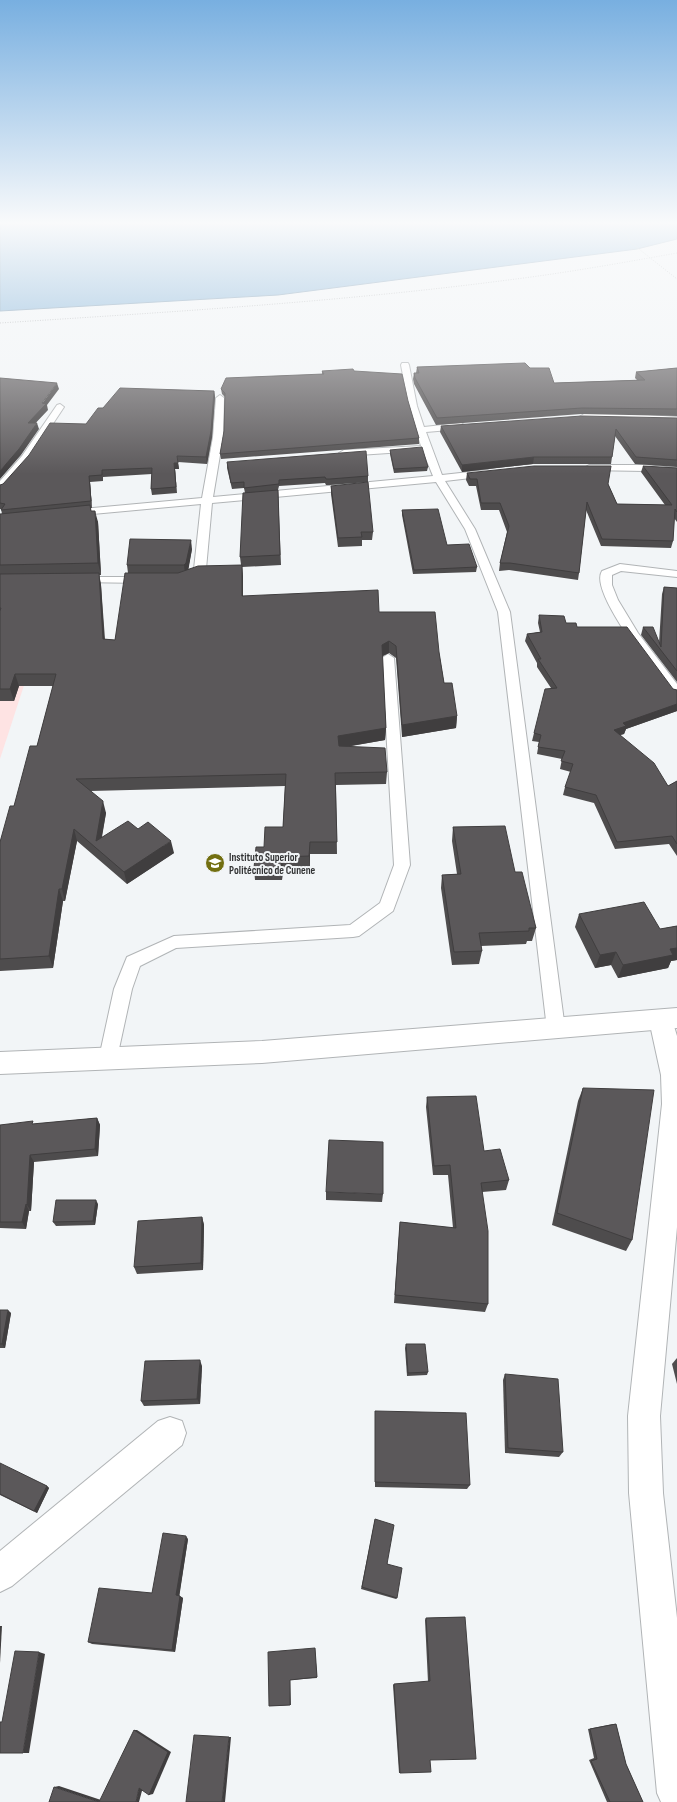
<svg xmlns="http://www.w3.org/2000/svg" width="677" height="1802" viewBox="0 0 677 1802" font-family="'Sofia Sans Condensed',sans-serif">
	<rect width="100%" height="100%" fill="#f2f5f7"/>
	<polygon fill="#fee3e3" points="0,624 44,624 0,759"/>
	<polygon fill="#71a8d3" stroke="#5e85a4" points="0,222 677,222 677,239 637,249 278,295 0,311"/>
	<g fill="none" stroke-linecap="round" stroke-linejoin="round">
		<g stroke="#b1b4b6" stroke-width="2">
			<g id="service">
				<polygon points="402,363 408,363 409,365 417,406 424,427 461,423 466,426 461,429 426,432 442,475 488,470 493,473 488,476 445,481 475,529 510,612 565,1029 562,1034 556,1037 550,1034 547,1029 498,612 465,529 436,482 212,503 206,569 201,575 185,581 179,578 194,569 201,504 71,516 66,513 71,510 202,498 213,437 216,398 220,395 224,398 223,437 213,497 433,476 422,449 418,451 344,456 339,453 344,450 421,446 409,406 401,365"/>
				<polygon points="60,404 64,407 29,460 4,489 0,490 0,481 22,456 57,405"/>
				<polygon points="619,413 677,417 677,423 619,419 584,420 579,417 584,414"/>
				<polygon points="589,465 645,465 677,468 677,474 645,471 586,470 584,468"/>
				<path d="M620,564L677,571V577L621,571L612,575V585L618,600L638,633L677,684V697L672,696C658,677 588,592 602,571Z"/>
				<polygon points="80,577 144,577 150,580 144,583 76,582 74,580 76,578"/>
				<polygon points="388,654 394,658 410,865 393,911 359,936 353,937 176,948 140,966 132,989 117,1058 114,1064 108,1066 102,1064 99,1058 114,989 127,957 174,936 350,925 380,903 394,865 382,658"/>
			</g>
		</g>
		<g stroke="#b1b4b6" stroke-width="2">
			<g id="minor">
				<polygon points="661,1010 670,1013 677,1036 677,1227 660,1416 663,1493 677,1618 677,1802 661,1802 657,1793 629,1493 628,1416 662,1104 661,1075 649,1020 652,1013"/>
				<polygon points="170,1417 182,1421 186,1433 182,1445 12,1586 0,1592 0,1551 158,1421"/>
			</g>
		</g>
		<g stroke="#b1b4b6" stroke-width="2">
			<polygon id="primary" points="677,1008 677,1028 262,1063 0,1074 0,1052 262,1041"/>
		</g>
		<g stroke="#abadaf" stroke-width="1" stroke-dasharray="1 1.5" stroke-linecap="butt">
			<polyline points="609,222 628,235 630,242 677,279"/>
			<path d="M0,323C170,312 339,302 508,280C565,273 621,263 677,253"/>
		</g>
		<use href="#service" fill="#fff" fill-rule="evenodd"/>
		<use href="#minor" fill="#fff" fill-rule="evenodd"/>
		<use href="#primary" fill="#fff" fill-rule="evenodd"/>
	</g>
	<g fill="#4e4c4d">
		<polygon points="417,367 530,368 554,383 637,380 635,378 636,372 677,368 677,416 581,414 436,425 414,384 413,379 414,373 416,373"/>
		<polygon points="322,371 354,371 408,401 419,438 419,444 221,459 220,454 224,431 225,397 222,394 221,389 322,374"/>
		<polygon points="214,391 215,397 212,437 207,464 178,462 179,469 175,469 177,493 152,495 151,489 152,474 103,477 103,481 90,482 92,508 91,508 91,511 98,522 101,575 99,575 101,585 105,639 115,640 128,573 127,565 192,549 188,569 241,565 240,557 245,493 244,488 232,489 227,468 227,462 368,476 368,482 330,485 326,485 325,483 279,486 278,490 281,565 242,567 243,577 243,596 379,612 439,652 444,683 457,716 456,728 402,737 396,658 389,653 382,656 386,728 385,740 346,747 387,772 386,784 336,785 337,854 310,854 310,868 283,869 282,880 255,880 254,868 264,847 283,827 285,786 91,791 106,813 102,837 138,829 174,853 127,884 77,841 65,901 63,901 53,968 0,971 0,842 37,746 53,686 19,686 14,701 0,701 0,514 2,514 1,509 0,509 0,485 3,484 86,424 103,408"/>
		<polygon points="677,418 677,467 635,464 615,436 611,464 533,464 462,472 440,432 441,426"/>
		<polygon points="390,450 428,467 427,471 394,473 390,454"/>
		<polygon points="643,466 677,468 677,522 674,518 673,541 671,548 601,546 586,510 579,573 578,580 509,570 499,571 500,563 507,532 499,510 481,510 476,486 469,486 466,480 467,473 608,484 617,504 665,505 641,472"/>
		<polygon points="331,486 373,532 372,540 362,540 362,546 338,547 331,494"/>
		<polygon points="402,510 447,545 477,567 476,572 413,574 402,515"/>
		<polygon points="664,587 677,588 677,682 641,635 643,627 659,643 662,594"/>
		<polygon points="539,615 577,627 673,689 677,690 677,711 626,729 624,734 620,735 668,786 677,781 677,856 669,844 615,849 594,803 563,795 565,787 571,772 560,769 562,759 537,754 539,742 532,741 534,733 551,688 537,667 537,663 525,641 527,634 540,632 538,623"/>
		<polygon points="453,827 515,872 536,928 532,941 527,941 526,944 481,946 482,951 479,964 452,965 441,888 442,875 457,874 452,841"/>
		<polygon points="579,914 660,929 677,926 677,960 671,961 668,968 618,978 611,965 595,968 575,927"/>
		<polygon points="583,1088 632,1240 626,1251 552,1225 578,1101"/>
		<polygon points="427,1097 484,1151 509,1180 506,1190 482,1192 488,1304 485,1312 394,1303 400,1222 453,1228 448,1175 433,1175 426,1107"/>
		<polygon points="97,1118 100,1125 98,1156 34,1162 31,1211 29,1211 26,1229 0,1228 0,1125 34,1124"/>
		<polygon points="326,1192 383,1194 382,1202 326,1200"/>
		<polygon points="98,1204 95,1225 56,1226 53,1222"/>
		<polygon points="202,1217 204,1225 203,1270 137,1274 134,1267"/>
		<polygon points="0,1310 11,1313 5,1348 0,1348"/>
		<polygon points="406,1344 428,1372 427,1375 407,1376 405,1348"/>
		<polygon points="677,1358 677,1384 672,1364"/>
		<polygon points="202,1366 200,1404 144,1406 141,1401"/>
		<polygon points="505,1374 563,1452 559,1457 505,1453 503,1380"/>
		<polygon points="375,1411 470,1485 467,1489 375,1487"/>
		<polygon points="0,1464 47,1486 49,1488 37,1513 0,1495"/>
		<polygon points="375,1519 397,1598 396,1599 361,1589"/>
		<polygon points="188,1539 179,1596 183,1598 175,1652 92,1644 88,1642 152,1593"/>
		<polygon points="465,1617 430,1760 400,1773 399,1773 393,1685 394,1684 428,1682 425,1620 426,1618"/>
		<polygon points="315,1648 317,1678 290,1680 291,1705 269,1706"/>
		<polygon points="613,1724 616,1724 626,1764 643,1802 607,1802 589,1760 594,1758 588,1729"/>
	</g>
	<g fill="#403e3f">
		<polygon points="57,383 59,389 47,405 48,410 30,429 28,423"/>
		<polygon points="214,391 215,397 212,437 207,464 206,457"/>
		<polygon points="37,423 39,429 21,455 0,479 0,471"/>
		<polygon points="534,457 533,464 462,472 462,465"/>
		<polygon points="174,463 178,463 179,469 175,469 177,493"/>
		<polygon points="89,476 90,482 92,508 91,501"/>
		<polygon points="95,511 98,522 101,575 98,563"/>
		<polygon points="191,540 192,549 188,572 185,574 184,565"/>
		<polygon points="242,565 243,577 243,607 242,596"/>
		<polygon points="99,573 101,585 105,651 103,639"/>
		<polygon points="389,641 389,653 381,657 382,645"/>
		<polygon points="15,674 19,686 14,701 10,689"/>
		<polygon points="677,704 677,711 626,729 624,734 612,737 614,730 623,723"/>
		<polygon points="457,716 456,728 402,737 402,725"/>
		<polygon points="386,728 385,740 338,748 338,736"/>
		<polygon points="103,801 106,813 99,851 96,841"/>
		<polygon points="74,829 77,841 65,901 62,889"/>
		<polygon points="171,841 174,853 127,884 124,872"/>
		<polygon points="310,842 310,868 309,856"/>
		<polygon points="282,857 283,869 282,880 281,868"/>
		<polygon points="59,889 63,901 53,968 49,956"/>
		<polygon points="677,948 677,960 671,961 668,968 618,978 623,965 670,949"/>
		<polygon points="616,952 611,965 595,968 600,955"/>
		<polygon points="97,1118 100,1125 98,1156 95,1149"/>
		<polygon points="30,1155 34,1162 31,1211 27,1205"/>
		<polygon points="96,1200 98,1204 95,1225 93,1221"/>
		<polygon points="26,1204 29,1211 26,1229 22,1222"/>
		<polygon points="202,1217 204,1225 203,1270 201,1263"/>
		<polygon points="8,1310 11,1313 5,1348 2,1344"/>
		<polygon points="200,1360 202,1366 200,1404 197,1399"/>
		<polygon points="47,1486 49,1488 37,1513 34,1511"/>
		<polygon points="186,1536 188,1539 179,1598 176,1595"/>
		<polygon points="180,1596 183,1598 175,1652 172,1650"/>
		<polygon points="0,1626 2,1626 0,1663"/>
		<polygon points="39,1652 45,1654 29,1753 23,1753"/>
		<polygon points="134,1730 137,1730 171,1752 153,1794 149,1795"/>
		<polygon points="229,1737 231,1737 225,1802 222,1802"/>
		<polygon points="59,1786 104,1801 99,1802 54,1787"/>
		<polygon points="143,1787 139,1802 136,1802 139,1788"/>
	</g>
	<g fill="#5b585a" stroke="#403e3f">
		<polygon points="525,363 530,368 549,368 554,383 645,380 636,372 677,368 677,409 582,408 437,418 415,378 414,373 419,373 417,367"/>
		<polygon points="353,369 354,371 402,374 408,401 419,438 220,454 224,431 225,393 221,389 226,378 324,374 322,371"/>
		<polygon points="0,378 57,383 42,403 46,404 28,423 37,423 19,449 0,471"/>
		<polygon points="120,388 214,391 211,431 206,457 177,456 178,463 174,463 176,487 151,489 152,468 102,470 102,475 89,476 91,501 1,510 5,504 0,503 0,485 3,484 29,455 50,423 86,424 98,408 103,408"/>
		<polygon points="582,416 677,418 677,460 636,457 616,429 612,457 534,457 462,465 441,426"/>
		<polygon points="422,447 428,467 394,469 390,450"/>
		<polygon points="366,451 368,476 330,479 326,479 325,477 279,480 279,484 244,488 244,482 231,483 227,462"/>
		<polygon points="534,466 611,466 608,484 617,504 672,505 643,466 677,468 677,512 675,509 673,541 602,539 587,502 579,573 510,563 500,563 509,526 500,503 481,503 477,479 470,479 467,473"/>
		<polygon points="368,482 373,532 361,532 362,537 338,538 331,486"/>
		<polygon points="278,490 280,555 240,557 243,493"/>
		<polygon points="90,505 91,511 95,511 98,563 0,565 0,514"/>
		<polygon points="438,509 447,545 469,544 477,567 414,570 402,510"/>
		<polygon points="130,539 191,540 186,563 184,565 127,565"/>
		<polygon points="242,565 242,596 378,590 379,612 435,612 439,652 444,683 452,683 457,716 402,725 396,646 389,641 382,645 386,728 338,736 339,746 385,748 387,772 335,773 337,842 310,842 309,856 282,857 281,868 254,868 256,847 264,847 265,827 283,827 286,774 76,779 103,801 96,841 128,821 138,829 148,822 171,841 124,872 74,829 62,889 59,889 49,956 0,959 0,842 10,806 14,806 30,746 37,746 56,674 15,674 10,689 0,689 0,611 1,608 0,608 0,574 99,573 103,639 115,640 125,573 178,573 198,566"/>
		<polygon points="664,587 677,588 677,671 643,627 653,627 661,647"/>
		<polygon points="539,615 564,616 566,623 576,623 577,627 627,627 673,689 677,690 677,704 623,723 626,726 614,730 654,763 668,786 677,781 677,844 672,836 617,842 596,795 565,787 573,764 561,761 565,751 538,747 541,735 534,733 545,689 557,688 538,659 541,659 527,634 542,632"/>
		<polygon points="505,826 515,872 522,872 536,928 529,928 529,931 479,933 482,951 454,952 442,875 461,874 453,827"/>
		<polygon points="644,902 660,929 677,926 677,948 670,949 673,955 623,965 616,952 600,955 579,914"/>
		<polygon points="583,1088 654,1090 632,1240 557,1213"/>
		<polygon points="476,1096 484,1151 500,1149 509,1180 481,1183 488,1231 488,1304 395,1295 400,1222 456,1228 450,1165 434,1166 427,1097"/>
		<polygon points="97,1118 95,1149 30,1155 27,1205 26,1204 22,1222 0,1222 0,1125 33,1121 32,1124"/>
		<polygon points="329,1140 383,1142 383,1194 326,1192"/>
		<polygon points="56,1200 96,1200 93,1221 53,1222"/>
		<polygon points="202,1217 201,1263 134,1267 138,1221"/>
		<polygon points="0,1310 8,1310 2,1344 0,1344"/>
		<polygon points="406,1344 425,1344 428,1372 408,1373"/>
		<polygon points="200,1360 197,1399 141,1401 145,1361"/>
		<polygon points="505,1374 558,1379 563,1452 508,1448"/>
		<polygon points="375,1411 466,1413 470,1485 375,1482"/>
		<polygon points="0,1463 47,1486 34,1511 0,1494"/>
		<polygon points="375,1519 394,1525 387,1564 402,1568 397,1598 362,1587"/>
		<polygon points="163,1533 186,1536 176,1595 180,1596 172,1650 88,1642 99,1588 152,1593"/>
		<polygon points="465,1617 476,1759 430,1760 431,1772 400,1773 394,1684 430,1681 426,1618"/>
		<polygon points="315,1648 317,1677 290,1680 290,1705 269,1706 268,1652"/>
		<polygon points="15,1651 39,1652 23,1753 0,1753 0,1722 2,1722"/>
		<polygon points="616,1724 626,1764 643,1802 610,1802 591,1761 597,1759 590,1729"/>
		<polygon points="134,1730 168,1752 149,1795 139,1788 136,1802 49,1802 54,1787 99,1802"/>
		<polygon points="194,1735 229,1737 222,1802 186,1802"/>
	</g>
	<linearGradient id="sky" x2="0" y2="1"><stop stop-color="#78afe0"/><stop offset="0.47" stop-color="#f9fafb"/><stop offset="1" stop-color="#f9fafb" stop-opacity="0"/></linearGradient>
	<rect width="677" height="474" fill="url(#sky)"/>
	<defs>
		<g id="university-disc" transform="scale(1)"><circle r="9.5" fill="#726f11" stroke="#f2f5f7"/><path d="M0-5L7-2L0 1L-7-2ZM-4 1L0 2.5L4 1V4Q0 6-4 4Z" fill="#fff"/></g>
	</defs>
	<g fill-rule="evenodd">
		<use href="#university-disc" x="215" y="863"/>
	</g>
	<g text-anchor="middle" dominant-baseline="central" stroke-width="4" stroke-linejoin="round" paint-order="stroke">
		<g font-size="11" font-weight="bold" fill="#333435" stroke="#f2f5f7" text-anchor="start">
			<text x="229" y="857">Instituto Superior<tspan x="229" dy="13">Politécnico de Cunene</tspan></text>
		</g>
	</g>
</svg>
